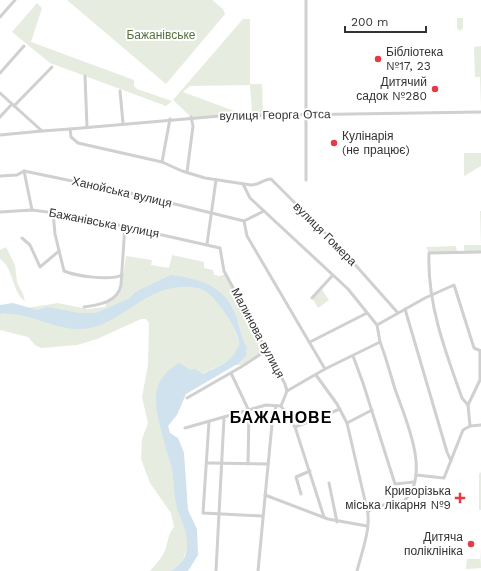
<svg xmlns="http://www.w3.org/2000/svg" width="481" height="571" viewBox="0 0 481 571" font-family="'Work Sans',sans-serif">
	<rect width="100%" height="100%" fill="#fff"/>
	<g fill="#e6ecdf" fill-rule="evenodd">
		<polygon points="67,0 212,0 223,9 225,14 166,84"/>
		<polygon points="37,3 42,8 31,42 134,80 134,86 137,89 172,101 166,106 50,63 12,32"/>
		<polygon points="457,18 463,18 463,28 460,31 457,28"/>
		<path d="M243,19H250V84H262L263,115L191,117L173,100ZM250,85L252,112H237L183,92L190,86Z"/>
		<polygon points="481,46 481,106 480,77 475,77 474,47"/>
		<polygon points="464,153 481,153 481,166 464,176"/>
		<polygon points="480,211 481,211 481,252 464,252 464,245 481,245"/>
		<polygon points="456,246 457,252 429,253 426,247"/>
		<path d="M6,247L15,265L17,282L23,294L25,301C12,293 14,268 0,259V250Z"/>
		<path d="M172,255L204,262V268L213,270L214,275L220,276L226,274L265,350L241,365H234C243,362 246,356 247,347C232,328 249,316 218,303L233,325L240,345L231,360L193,378L162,428L172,470L177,508L187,536L188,546L182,562L171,571H150C156,564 162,558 165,550C169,540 167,536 174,527L171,513L150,483L141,459L142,439L148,423L142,397L148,365L149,323L146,319H141L97,339L77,345L41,348L35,345L28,337L0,330V314L15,313L20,309L58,303L87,309L105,307L106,303L117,297L121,290L126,256L152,260L151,265L169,268ZM143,289L156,292L142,299H128L135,292Z"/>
		<polygon points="321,288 329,300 318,308 312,298"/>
		<polygon points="481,472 481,510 479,510 479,474"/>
		<polygon points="480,548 481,568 466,569 467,559 480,559"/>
	</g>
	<path fill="#cfe2ee" d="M171,275C202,279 225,286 237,318C240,327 241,339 247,347L246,356L239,363L186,394L177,415L168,426L170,433L178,438L184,453L188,510L197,529L198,555L188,571H171C178,566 184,561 186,553C190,537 182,523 177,509C174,496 174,483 172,470C167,447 152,411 157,389C160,378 170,367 180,363L190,370L195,369L203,374C215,367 232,363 236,350C238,347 240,346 239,342C236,328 228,317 219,305C208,290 200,286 181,287C140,289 119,328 80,329C52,329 28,311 0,314V305L13,303L37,310L48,307L79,313H96L128,299L135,292Z"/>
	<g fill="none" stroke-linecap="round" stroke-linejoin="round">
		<g stroke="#d0d0d0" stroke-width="3">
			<polyline points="0,17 15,0"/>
			<polyline points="0,73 24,46"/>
			<polyline points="85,76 87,127"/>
			<polyline points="120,91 123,123"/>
			<path d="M0,93L42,131L70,129L71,137L78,143L162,162L182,171L205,178L251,185C259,185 264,179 271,179L343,251L398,313"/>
			<polyline points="14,106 52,67"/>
			<polyline points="0,117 12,104"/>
			<polyline points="70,129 220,116 481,112"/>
			<polyline points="0,135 42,131"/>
			<polyline points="162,162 170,119"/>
			<polyline points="24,171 32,210"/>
			<polyline points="187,172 193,126 191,117"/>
			<polyline points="0,176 17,175 24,171 130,193 244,221"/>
			<polyline points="306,180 306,0"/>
			<polyline points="243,184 250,198 348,289 377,325 380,342 325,369 287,391"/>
			<polyline points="264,211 244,221 247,236 325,369"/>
			<polyline points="0,212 32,210 78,216 220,248 224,271 285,384 287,391 281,406 266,405 185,428"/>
			<path d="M53,212L55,234L64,271C76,276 110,281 122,275"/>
			<polyline points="22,238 30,245 40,267 59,251"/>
			<polyline points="207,244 216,180"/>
			<path d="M481,252L429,253C427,303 445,351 462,398L468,405L470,426L481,425"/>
			<polyline points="312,298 332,276"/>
			<path d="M84,307C99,305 118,302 121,285L125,225"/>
			<polyline points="405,309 447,452 451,461"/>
			<polyline points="377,325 425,298 454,285 474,348 481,351"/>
			<polyline points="310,342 367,313"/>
			<polyline points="353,356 363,383 395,484 414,482"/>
			<polyline points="231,373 249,411 248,464"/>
			<path d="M316,375L337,404L347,423L366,505C373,524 362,551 357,571"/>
			<polyline points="187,398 241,367 267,350"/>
			<polyline points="468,405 480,380 480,351"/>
			<polyline points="281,406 295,427 340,409"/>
			<polyline points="209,422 203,513 262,516"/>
			<polyline points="347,423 372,410"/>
			<polyline points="295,427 324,517"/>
			<polyline points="207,463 268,464"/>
			<polyline points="416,475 444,478 463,430 470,426"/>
			<polyline points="329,483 337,522"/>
			<polyline points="301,494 296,477 310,471"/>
			<polyline points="265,495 328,519 367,526"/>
			<path d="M369,511L374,507L404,501C432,475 405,418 395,389C390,373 386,357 380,342"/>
			<polyline points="216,571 224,418"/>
			<polyline points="258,571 272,424 276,406"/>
		</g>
	</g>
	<g fill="#e63946" stroke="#fff" stroke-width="1.5">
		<circle cx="378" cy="59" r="4"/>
		<circle cx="435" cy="89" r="4"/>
		<circle cx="334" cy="143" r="4"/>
		<path d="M458 492h4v4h4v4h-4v4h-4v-4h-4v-4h4z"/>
		<circle cx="471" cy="544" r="4"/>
	</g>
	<g text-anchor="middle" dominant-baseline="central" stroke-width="4" stroke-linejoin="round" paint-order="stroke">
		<g font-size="12" fill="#56703f" stroke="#fff">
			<text x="161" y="35">Бажанівське</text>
		</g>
		<g font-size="12" fill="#333" stroke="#fff" text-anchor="end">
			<text x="386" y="52" text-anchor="start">Бібліотека<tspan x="386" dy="14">№17, 23</tspan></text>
			<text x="427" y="82">Дитячий<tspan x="427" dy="14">садок №280</tspan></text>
			<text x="342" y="136" text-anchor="start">Кулінарія<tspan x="342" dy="14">(не працює)</tspan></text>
			<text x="451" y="491">Криворізька<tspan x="451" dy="14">міська лікарня №9</tspan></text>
			<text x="463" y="537">Дитяча<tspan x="463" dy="14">поліклініка</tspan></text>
		</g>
		<g font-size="12" fill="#333" stroke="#fff">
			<text transform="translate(275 115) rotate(-1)">вулиця Георга Отса</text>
			<text transform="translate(122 192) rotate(13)">Ханойська вулиця</text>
			<text transform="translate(104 223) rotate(11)">Бажанівська вулиця</text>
			<text transform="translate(325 234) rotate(45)">вулиця Гомера</text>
			<text transform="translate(258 333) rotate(62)">Малинова вулиця</text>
		</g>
		<g font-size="16" font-weight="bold" letter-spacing="1" fill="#000" stroke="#fff">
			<text x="281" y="417">БАЖАНОВЕ</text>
		</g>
	</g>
	<path d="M345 26v6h81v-6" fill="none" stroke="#333333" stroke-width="2"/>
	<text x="351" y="26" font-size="12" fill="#333333" stroke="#ffffff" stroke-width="3" paint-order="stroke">200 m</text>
</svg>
